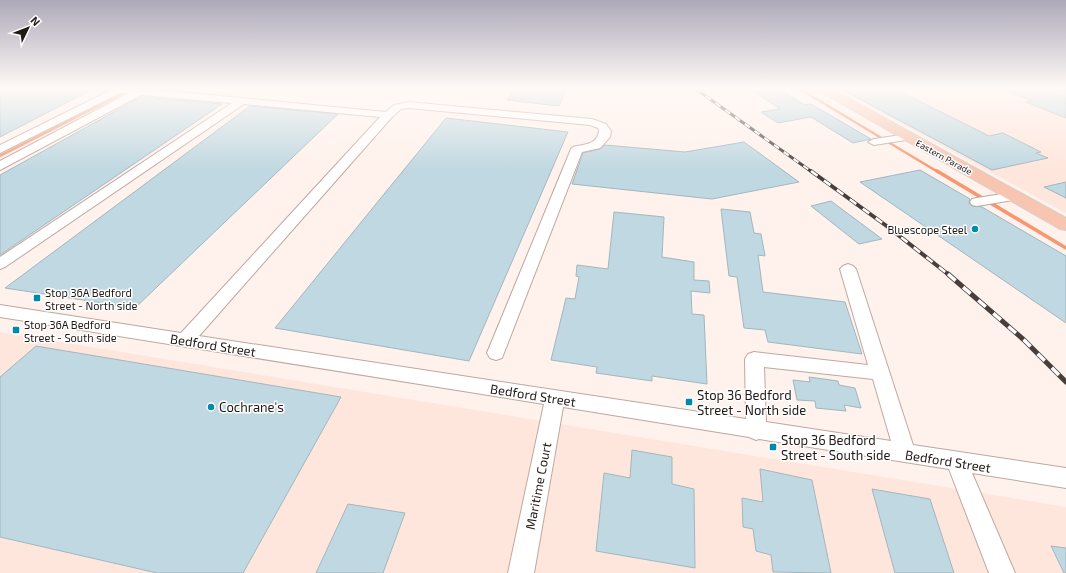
<svg xmlns="http://www.w3.org/2000/svg" width="1066" height="573" viewBox="0 0 1066 573" font-family="'Exo 2',sans-serif">
	<rect width="100%" height="100%" fill="#fff1eb"/>
	<g fill="#ffe6dc">
		<polygon points="837,89 1066,89 1066,213"/>
		<polygon points="0,332 1066,507 1066,573 0,573"/>
	</g>
	<g fill="none" stroke-linecap="round" stroke-linejoin="round">
		<g stroke="#f59872" stroke-width="2.5">
			<polyline points="800,89 938,172"/>
			<polyline points="0,156 128,91"/>
		</g>
		<polyline stroke="#f59872" stroke-width="3.5" points="937,171 1066,248"/>
	</g>
	<g fill="#c0d8e1" stroke="#a0b7bf">
		<polygon points="0,89 93,89 0,137"/>
		<polygon points="514,89 555,89 566,90 559,106 507,100"/>
		<polygon points="750,89 779,89 805,105 811,104 871,139 853,143 811,117 778,123 761,112 780,109"/>
		<polygon points="841,89 895,89 989,136 1003,133 1041,152 1036,153 1048,158 992,170"/>
		<polygon points="1052,89 1057,91 1066,90 1066,118 1026,102 1032,101 1005,90"/>
		<polygon points="141,97 222,104 0,255 0,175"/>
		<polygon points="250,106 338,114 135,308 5,288"/>
		<polygon points="446,118 568,132 469,361 275,328"/>
		<polygon points="744,142 799,182 712,199 572,184 583,153 600,149 605,145 685,152"/>
		<polygon points="920,170 970,199 969,203 972,206 982,207 1066,256 1066,323 860,182"/>
		<polygon points="1066,182 1066,198 1044,187"/>
		<polygon points="831,201 882,239 859,244 811,206"/>
		<polygon points="721,209 750,212 754,233 761,234 765,256 758,255 763,292 845,302 862,354 768,342 765,330 744,328 737,277 729,276"/>
		<polygon points="614,212 664,217 662,257 694,262 694,280 709,281 710,293 691,291 692,314 704,315 707,384 652,376 652,381 596,373 597,367 551,360 566,298 575,299 579,277 576,276 577,265 608,269"/>
		<polygon points="36,346 341,397 243,573 157,573 0,537 0,377"/>
		<polygon points="809,377 838,381 839,385 855,388 861,408 844,405 846,411 816,408 815,401 797,400 793,380 810,382"/>
		<polygon points="632,450 672,457 672,484 694,489 695,568 596,551 604,473 630,478"/>
		<polygon points="760,469 812,480 831,573 773,572 771,555 756,551 753,529 743,527 742,498 763,502"/>
		<polygon points="872,489 930,499 954,573 895,573"/>
		<polygon points="348,504 405,513 383,573 316,573"/>
		<polygon points="1051,546 1066,548 1066,573 1064,573"/>
	</g>
	<g fill="none" stroke-linecap="round" stroke-linejoin="round">
		<g stroke="#bea8a0" stroke-width="2">
			<g id="minor">
				<path d="M107,89H148L386,112L394,105L409,102L592,119L606,124L611,131L610,137L600,148L582,152L502,358L496,360L490,358L487,353L571,149L573,147C585,144 597,145 599,131L598,128L590,125L409,108L401,109L392,117L199,336L746,419L745,359L748,354L754,352L868,365L840,269L843,266L848,264L853,266L856,269L913,445L1066,468V488L972,473L1015,573H989L949,469L759,439L756,440L749,437L563,407L534,573H508L544,404L0,317V305L181,333L380,117L244,104L5,267L0,269V257L232,103L141,95L0,170V161L129,93H120L0,153V145L109,91ZM764,367L873,379L891,441L766,422Z"/>
				<polygon points="908,134 912,135 914,137 912,139 874,145 868,142 874,139"/>
				<polygon points="1014,192 1019,193 1021,196 1019,199 977,206 972,205 970,202 972,199 977,198"/>
			</g>
		</g>
		<g stroke="#d3d1d0" stroke-width="2">
			<polygon id="major" points="816,89 832,89 1066,218 1066,230 1060,229"/>
		</g>
		<use href="#minor" fill="#fff" fill-rule="evenodd"/>
		<use href="#major" fill="#f8c5b0" fill-rule="evenodd"/>
		<g stroke="#483f3c" stroke-width="3">
			<polyline id="rail-far2" points="696,89 812,172"/>
		</g>
		<g stroke="#483f3c" stroke-width="4">
			<polyline id="rail-far1" points="811,171 888,227 949,275"/>
		</g>
		<g stroke="#483f3c" stroke-width="5">
			<polyline id="rail" points="948,274 1024,340 1066,382"/>
		</g>
		<use href="#rail-far2" stroke="#fff" stroke-width="2" stroke-dasharray="6" stroke-linecap="butt"/>
		<use href="#rail-far1" stroke="#fff" stroke-width="2.5" stroke-dasharray="8" stroke-linecap="butt"/>
		<use href="#rail" stroke="#fff" stroke-width="3.5" stroke-dasharray="10" stroke-linecap="butt"/>
	</g>
	<linearGradient id="sky" x2="0" y2="1"><stop stop-color="#ada9b9"/><stop offset="0.52" stop-color="#fff9f6"/><stop offset="1" stop-color="#fff9f6" stop-opacity="0"/></linearGradient>
	<rect width="1066" height="170" fill="url(#sky)"/>
	<g fill="#008aa9" stroke="#fff" stroke-width="1.5">
		<circle cx="975" cy="229" r="4"/>
		<rect x="33" y="294" width="8" height="8" rx="2"/>
		<rect x="12" y="326" width="8" height="8" rx="2"/>
		<rect x="685" y="398" width="8" height="8" rx="2"/>
		<circle cx="211" cy="407" r="4"/>
		<rect x="769" y="443" width="8" height="8" rx="2"/>
	</g>
	<g text-anchor="middle" dominant-baseline="central" stroke-width="3" stroke-linejoin="round" paint-order="stroke">
		<g font-size="9" fill="#211916" stroke="#fff">
			<text transform="translate(944 157) rotate(29)">Eastern Parade</text>
		</g>
		<g font-size="11" fill="#211916" stroke="#fff" text-anchor="start">
			<text x="967" y="229" text-anchor="end">Bluescope Steel</text>
			<text x="45" y="292">Stop 36A Bedford<tspan x="45" dy="13">Street - North side</tspan></text>
			<text x="24" y="324">Stop 36A Bedford<tspan x="24" dy="13">Street - South side</tspan></text>
		</g>
		<g font-size="13" fill="#211916" stroke="#fff">
			<text transform="translate(213 345) rotate(9)">Bedford Street</text>
			<text transform="translate(533 395) rotate(9)">Bedford Street</text>
			<text transform="translate(948 461) rotate(9)">Bedford Street</text>
			<text transform="translate(538 486) rotate(-79)">Maritime Court</text>
		</g>
		<g font-size="13" fill="#211916" stroke="#fff" text-anchor="start">
			<text x="697" y="395">Stop 36 Bedford<tspan x="697" dy="15">Street - North side</tspan></text>
			<text x="219" y="407">Cochrane's</text>
			<text x="781" y="440">Stop 36 Bedford<tspan x="781" dy="15">Street - South side</tspan></text>
		</g>
	</g>
	<g transform="translate(28 28) rotate(47)" stroke="#ffffff" stroke-width="3" paint-order="stroke">
	<path d="M0-3L7 15L0 10L-7 15Z" fill="#211916"/>
	<text y="-6" font-size="11" font-weight="bold" text-anchor="middle" fill="#211916">N</text>
	</g>
</svg>
